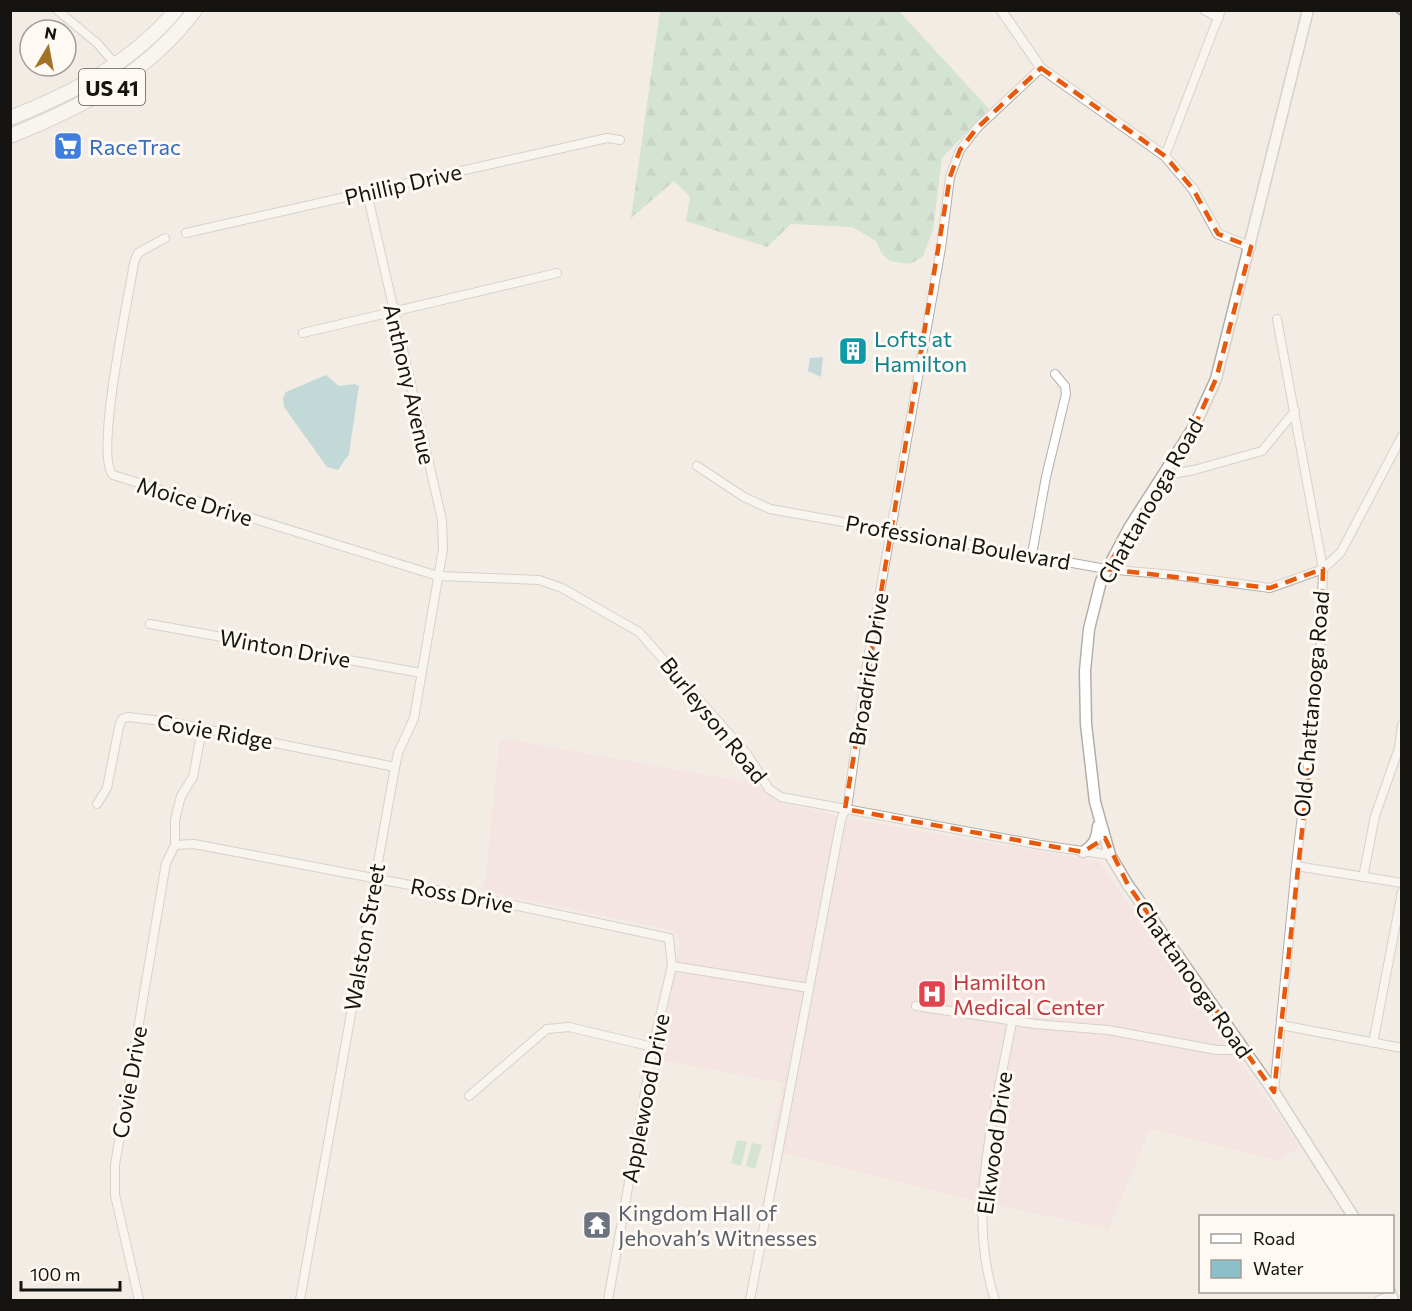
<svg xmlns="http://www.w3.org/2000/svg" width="1412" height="1311" viewBox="0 0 1412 1311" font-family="Commissioner,sans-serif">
	<defs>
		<pattern id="forest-firs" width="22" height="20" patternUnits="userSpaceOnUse" patternTransform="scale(1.5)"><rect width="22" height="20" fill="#afd8bf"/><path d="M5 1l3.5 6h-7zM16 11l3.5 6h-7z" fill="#96b8a3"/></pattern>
	</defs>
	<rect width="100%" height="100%" fill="#f2ece4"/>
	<polygon fill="#f6dbdf" points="500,738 757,784 776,802 852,819 1099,862 1300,1146 1278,1161 1150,1129 1109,1229 972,1200 769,1149 783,1083 660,1060 679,948 679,940 671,930 484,891"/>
	<g fill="#afd8bf">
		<polygon points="737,1140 747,1142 741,1166 731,1163"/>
		<polygon points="752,1143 762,1145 755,1169 746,1166"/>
	</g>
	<polygon fill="url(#forest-firs)" points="660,11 899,11 989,109 942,158 933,230 923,256 910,264 890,261 882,254 876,241 852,227 791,224 767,247 686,221 690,197 674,181 631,218"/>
	<g fill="#8bc0ca">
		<polygon points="823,357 821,377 808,371 810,358"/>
		<polygon points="326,375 339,386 355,384 359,386 349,454 338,470 327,467 284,407 283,398 286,392"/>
	</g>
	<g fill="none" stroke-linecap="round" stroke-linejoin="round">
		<g stroke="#b4aea7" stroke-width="10">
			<g id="minor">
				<polyline points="57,10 97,43 116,65"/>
				<polyline points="1204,10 1219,18"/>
				<polyline points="1165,156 1221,10"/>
				<polyline points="186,233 607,138 620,140"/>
				<path d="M165,238L138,253L134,263C129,296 94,456 113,475L438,576L539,580L562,588L639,632L747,754L769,789L781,797L1041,845L1110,855"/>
				<polyline points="303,333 557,273"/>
				<polyline points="697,466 744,497 770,509 1106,569 1174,575 1270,588 1323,569 1341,552 1402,436"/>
				<polyline points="1162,476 1194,470 1262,451 1295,411"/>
				<polyline points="1032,554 1046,477 1066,394 1065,386 1055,374"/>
				<polyline points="150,624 421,673"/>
				<polyline points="97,804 107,788 119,727 122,719 128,717 170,722 395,767"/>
				<polyline points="175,845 175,820 181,796 193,777 202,729"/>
				<polyline points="1296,866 1402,883"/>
				<polyline points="1363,877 1375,816 1399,748 1402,725"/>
				<polyline points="672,966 809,988"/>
				<polyline points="916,1006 1035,1024 1108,1030 1217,1050 1244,1050"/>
				<polyline points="1281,1025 1402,1048"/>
				<polyline points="1373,1043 1402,892"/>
				<polyline points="1274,1092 1296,866 1320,663 1323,569 1277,319"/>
				<polyline points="469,1096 547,1029 569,1027 653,1047"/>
				<polyline points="139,1300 115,1195 115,1165 166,863 175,845 194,844 499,902 669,938 672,966 653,1047 608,1300"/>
				<polyline points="300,1300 393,778 398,753 414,718 443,549 442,520 367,193"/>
				<polyline points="750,1300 841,820 848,802 867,665 941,248 950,177 960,150 977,128 1041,68"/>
				<path d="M995,1300C965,1210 996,1111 1012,1021"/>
				<polyline points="1379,1300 1391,1296"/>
			</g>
		</g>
		<g stroke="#b4aea7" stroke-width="11">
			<polyline id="tertiary" points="1001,10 1041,68 1165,156 1193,189 1218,234 1251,247"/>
		</g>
		<g stroke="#b4aea7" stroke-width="13">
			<g id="secondary">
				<polyline points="1308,10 1216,379 1195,425 1129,528 1101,581 1089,629 1085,671 1086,724 1095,802 1110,855 1128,885 1274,1092 1353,1216"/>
				<path d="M1083,852C1094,845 1097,839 1098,826"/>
				<polyline points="1390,1292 1393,1300"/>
			</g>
		</g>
		<g stroke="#b4aea7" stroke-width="16">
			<g id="trunk">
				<path d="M10,118C73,93 132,63 176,10"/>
				<path d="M10,136C82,107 148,73 195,10"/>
			</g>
		</g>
		<use href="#minor" stroke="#fff" stroke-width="8"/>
		<use href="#tertiary" stroke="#fff" stroke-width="9"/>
		<use href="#secondary" stroke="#fff" stroke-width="10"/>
		<use href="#trunk" stroke="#fff" stroke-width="14"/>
		<polyline stroke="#595551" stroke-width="2" stroke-dasharray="12 6" stroke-linecap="butt" points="1394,10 1402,16"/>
	</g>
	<path d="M0 0H1412V1311H0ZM1041,68L1165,156L1193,189L1218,234L1251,247L1216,379L1195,425L1106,569L1270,588L1323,569L1320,663L1274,1092L1128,885L1105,838L1083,852L845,809L950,177L960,150L977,128Z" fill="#f2ece4" fill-opacity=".55" fill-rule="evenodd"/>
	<path fill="none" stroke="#e8590c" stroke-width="4.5" stroke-dasharray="12 8" stroke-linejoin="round" d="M1041,68L1165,156L1193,189L1218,234L1251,247L1216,379L1195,425L1106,569L1270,588L1323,569L1320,663L1274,1092L1128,885L1105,838L1083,852L845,809L950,177L960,150L977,128Z"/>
	<defs>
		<g id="supermarket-square" transform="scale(1.5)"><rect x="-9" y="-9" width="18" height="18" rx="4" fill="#3f7fe0" stroke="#fff9f3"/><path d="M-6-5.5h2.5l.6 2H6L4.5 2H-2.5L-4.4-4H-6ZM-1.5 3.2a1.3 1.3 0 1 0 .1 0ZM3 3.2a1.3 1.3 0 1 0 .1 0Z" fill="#fff"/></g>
		<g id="building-square" transform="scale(1.5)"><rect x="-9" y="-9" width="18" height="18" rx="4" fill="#0f9aa8" stroke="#fff9f3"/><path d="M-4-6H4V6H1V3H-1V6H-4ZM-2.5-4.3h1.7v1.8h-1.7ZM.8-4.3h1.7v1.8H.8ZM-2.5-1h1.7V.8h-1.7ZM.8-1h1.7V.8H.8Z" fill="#fff"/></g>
		<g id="hospital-square" transform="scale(1.5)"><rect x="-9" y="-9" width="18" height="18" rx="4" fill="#e0444e" stroke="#fff9f3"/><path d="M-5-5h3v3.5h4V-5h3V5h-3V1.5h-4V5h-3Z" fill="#fff"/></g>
		<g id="temple-square" transform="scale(1.5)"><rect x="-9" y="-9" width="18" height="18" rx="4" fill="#6b7280" stroke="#fff9f3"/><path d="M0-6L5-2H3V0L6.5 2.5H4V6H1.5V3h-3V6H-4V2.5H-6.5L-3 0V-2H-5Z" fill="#fff"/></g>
	</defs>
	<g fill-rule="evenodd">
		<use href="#supermarket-square" x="68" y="146"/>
		<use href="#building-square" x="853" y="351"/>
		<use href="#hospital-square" x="932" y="994"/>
		<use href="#temple-square" x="597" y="1225"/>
	</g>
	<g text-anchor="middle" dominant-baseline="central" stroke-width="6" stroke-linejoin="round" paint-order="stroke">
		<rect fill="#fff9f3" stroke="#5c5955" stroke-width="1.5" x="79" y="69" width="66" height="36" rx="4.5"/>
		<g font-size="21" font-weight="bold" fill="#161411">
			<text x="112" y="87">US 41</text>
		</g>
		<g font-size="22" fill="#366cbe" stroke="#fff9f3" text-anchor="start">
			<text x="89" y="146">RaceTrac</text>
		</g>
		<g font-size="22" fill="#161411" stroke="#fff9f3">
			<text transform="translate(403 184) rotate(-13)">Phillip Drive</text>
			<text transform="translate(410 384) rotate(77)">Anthony Avenue</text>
			<text transform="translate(195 501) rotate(17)">Moice Drive</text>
			<text transform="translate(1150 501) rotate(-60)">Chattanooga Road</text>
			<text transform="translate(958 542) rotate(10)">Professional Boulevard</text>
			<text transform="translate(285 648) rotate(10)">Winton Drive</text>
			<text transform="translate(868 669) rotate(-81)">Broadrick Drive</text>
			<text transform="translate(1311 704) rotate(-85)">Old Chattanooga Road</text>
			<text transform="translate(714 720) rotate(51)">Burleyson Road</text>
			<text transform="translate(215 731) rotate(10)">Covie Ridge</text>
			<text transform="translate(462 895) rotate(11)">Ross Drive</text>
			<text transform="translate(364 937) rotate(-80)">Walston Street</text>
			<text transform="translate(1194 979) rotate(55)">Chattanooga Road</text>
			<text transform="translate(129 1082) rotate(-80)">Covie Drive</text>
			<text transform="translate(645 1098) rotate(-79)">Applewood Drive</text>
			<text transform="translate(994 1143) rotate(-82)">Elkwood Drive</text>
		</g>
		<g font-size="22" fill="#0d838f" stroke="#fff9f3" text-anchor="start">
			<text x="874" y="338">Lofts at<tspan x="874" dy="25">Hamilton</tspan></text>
		</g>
		<g font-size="22" fill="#be3a42" stroke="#fff9f3" text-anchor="start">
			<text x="953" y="981">Hamilton<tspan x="953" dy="25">Medical Center</tspan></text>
		</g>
		<g font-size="22" fill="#5b616d" stroke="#fff9f3" text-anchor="start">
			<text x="618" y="1212">Kingdom Hall of<tspan x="618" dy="25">Jehovah’s Witnesses</tspan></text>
		</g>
	</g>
	<rect width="1412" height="1311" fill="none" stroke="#161411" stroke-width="24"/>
	<rect x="1199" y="1215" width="195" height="78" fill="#fff9f3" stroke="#a29d99" stroke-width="1.5"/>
	<rect x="1211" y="1234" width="30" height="9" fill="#ffffff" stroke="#a29d99" stroke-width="1.5"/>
	<text x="1253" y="1245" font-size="18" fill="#161411">Road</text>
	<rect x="1211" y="1260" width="30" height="18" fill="#8bc0ca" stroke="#a29d99" stroke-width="1.5"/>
	<text x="1253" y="1275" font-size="18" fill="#161411">Water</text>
	<g transform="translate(48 48) rotate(10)"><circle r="28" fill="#fff9f3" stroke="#a29d99" stroke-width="1.5"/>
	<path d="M0-4.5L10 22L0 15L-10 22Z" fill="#a27226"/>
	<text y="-9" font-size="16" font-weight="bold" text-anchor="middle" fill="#161411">N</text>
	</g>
	<path d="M21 1281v9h99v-9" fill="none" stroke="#161411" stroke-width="3"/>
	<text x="30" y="1281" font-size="18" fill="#161411" stroke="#fff9f3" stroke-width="4.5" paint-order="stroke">100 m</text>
</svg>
